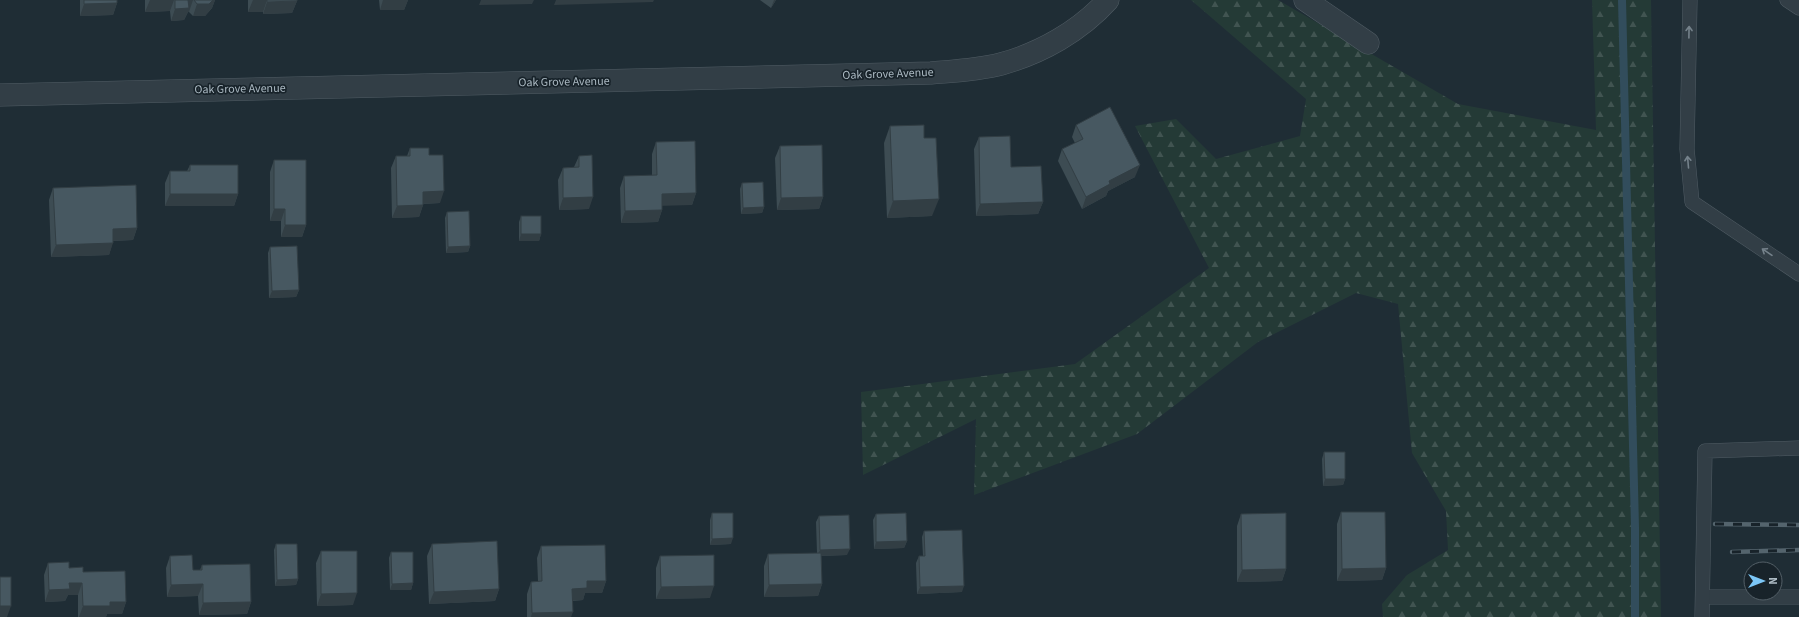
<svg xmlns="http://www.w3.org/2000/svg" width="1799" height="617" viewBox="0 0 1799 617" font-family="'Source Sans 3',sans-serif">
	<defs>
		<pattern id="forest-firs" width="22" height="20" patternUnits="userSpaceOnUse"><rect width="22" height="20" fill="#243a36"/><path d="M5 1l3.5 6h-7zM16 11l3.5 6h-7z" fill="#415451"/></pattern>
	</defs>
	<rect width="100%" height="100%" fill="#1f2d35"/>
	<polygon fill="url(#forest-firs)" points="1191,0 1278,0 1458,104 1596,130 1592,0 1651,0 1661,617 1383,617 1382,604 1407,575 1448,550 1446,511 1412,453 1398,304 1356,293 1258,342 1137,434 974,495 976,419 863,475 861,392 1075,364 1209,268 1135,126 1176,119 1216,159 1300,136 1306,99"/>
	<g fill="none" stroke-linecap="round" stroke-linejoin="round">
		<polyline stroke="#324d5c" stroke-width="8" points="1622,0 1635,527 1635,617"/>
		<g stroke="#505c64" stroke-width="15">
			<g id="service">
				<polyline points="1690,0 1687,149 1692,202 1799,274"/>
				<polyline points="1787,0 1799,8"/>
				<polyline points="1703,597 1799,597"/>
				<polyline points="1702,617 1705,451 1799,448"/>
			</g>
		</g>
		<g stroke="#505c64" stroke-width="23">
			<g id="minor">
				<polyline points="1305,0 1368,43"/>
				<path d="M0,95L931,73C954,71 978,70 1001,64C1041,53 1080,31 1108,0"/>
			</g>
		</g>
		<use href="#service" stroke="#323e46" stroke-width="14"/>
		<use href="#minor" stroke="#323e46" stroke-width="22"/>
		<g stroke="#54646d" stroke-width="4.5">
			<g id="rail">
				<polyline points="1715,524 1799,525"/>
				<polyline points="1732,552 1799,550"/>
			</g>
		</g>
		<use href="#rail" stroke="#18232a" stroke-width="3" stroke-dasharray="9" stroke-linecap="butt"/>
	</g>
	<g fill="#3d4c53">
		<polygon points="80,0 117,0 117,3 113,15 80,16"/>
		<polygon points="145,0 215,0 212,8 205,16 193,16 189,12 188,12 184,20 171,21 170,11 145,12"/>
		<polygon points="248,0 297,0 297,1 292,13 263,14 263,12 248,12"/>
		<polygon points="379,0 417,0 408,0 404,10 380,10"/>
		<polygon points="760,0 776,0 771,8"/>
		<polygon points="1076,125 1135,177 1108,191 1106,196 1082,209 1058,161 1062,149 1075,143 1072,137"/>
		<polygon points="890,126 924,138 932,216 887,218 884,143"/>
		<polygon points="979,137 1011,167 1043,202 1038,214 976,216 974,149"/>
		<polygon points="656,142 696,193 692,205 662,205 662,210 658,222 621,223 620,188 624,176 652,176 652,154"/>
		<polygon points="780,146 823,197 819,209 777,210 775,158"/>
		<polygon points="410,148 429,155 440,203 423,204 423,205 419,217 392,218 391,168 396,156 407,156"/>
		<polygon points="579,156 589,209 559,210 558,180 563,168 574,167"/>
		<polygon points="274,160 306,225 302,237 281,237 281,221 270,221 270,172"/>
		<polygon points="190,165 238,194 234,206 165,206 165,183 170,171 187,171"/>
		<polygon points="742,183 764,207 762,213 741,214 740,189"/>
		<polygon points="53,188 137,228 133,240 113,241 109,255 51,257 49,200"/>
		<polygon points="447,212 470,246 468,252 446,253 445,218"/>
		<polygon points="521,216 541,234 539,241 519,241 519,222"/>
		<polygon points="270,247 299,290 296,297 269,298 268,253"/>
		<polygon points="1324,452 1345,479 1343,485 1323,486 1322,459"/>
		<polygon points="1341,512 1386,568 1382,580 1337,581 1337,524"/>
		<polygon points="712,513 731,544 710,545 710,520"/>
		<polygon points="876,514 907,541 904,548 874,549 873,520"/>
		<polygon points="1241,514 1286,569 1282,581 1237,582 1237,526"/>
		<polygon points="819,516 847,555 821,556 822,584 818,596 764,597 764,566 768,554 817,553 816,522"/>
		<polygon points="924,531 962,592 917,594 916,563 919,556 923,556 922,537"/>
		<polygon points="276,544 298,579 296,585 275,586 274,550"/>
		<polygon points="432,544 499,589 495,601 429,604 427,556"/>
		<polygon points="541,546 606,581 602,593 585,593 583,600 573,601 571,617 527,617 527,594 531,582 538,581 537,558"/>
		<polygon points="321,551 353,605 317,606 316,563"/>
		<polygon points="391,552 413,583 411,590 390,590 389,558"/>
		<polygon points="170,556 193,570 200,570 202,565 251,602 247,614 199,615 198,596 167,597 166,568"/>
		<polygon points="660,556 710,598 656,599 656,568"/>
		<polygon points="48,563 83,572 126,602 122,614 107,614 106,617 78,617 78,595 68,595 65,601 45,602 44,575"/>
	</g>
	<g fill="#323e44">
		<polygon points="150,0 174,0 170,11 145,12"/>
		<polygon points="188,0 193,0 189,12 188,12 184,20 171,21 175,9"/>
		<polygon points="213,0 215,0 212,8 205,16 193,16 197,4"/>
		<polygon points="253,0 267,0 263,12 248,12"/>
		<polygon points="383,0 417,0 408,0 404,10 380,10"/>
		<polygon points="481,0 534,0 532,4 479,5"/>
		<polygon points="556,0 654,0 653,2 554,5"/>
		<polygon points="774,0 776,0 771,8"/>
		<polygon points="297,1 292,13 263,14 267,2"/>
		<polygon points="117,3 113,15 80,16 84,4"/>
		<polygon points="1140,165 1135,177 1108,191 1106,196 1082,209 1086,197 1109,181"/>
		<polygon points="444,191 440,203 419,204 423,192"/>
		<polygon points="696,193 692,205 657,206 662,194"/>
		<polygon points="170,194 238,194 234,206 165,206"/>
		<polygon points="593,197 589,209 559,210 563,198"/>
		<polygon points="823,197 819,209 777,210 781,198"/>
		<polygon points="939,199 932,216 887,218 893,201"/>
		<polygon points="1043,202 1038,214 976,216 980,204"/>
		<polygon points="423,205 419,217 392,218 397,206"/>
		<polygon points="764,207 762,213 741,214 743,208"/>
		<polygon points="274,209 285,209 281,221 270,221"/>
		<polygon points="662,210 658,222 621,223 625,211"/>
		<polygon points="285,225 306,225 302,237 281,237"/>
		<polygon points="137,228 133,240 109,241 113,229"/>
		<polygon points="521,234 541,234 539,241 519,241"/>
		<polygon points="113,243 109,255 51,257 56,245"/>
		<polygon points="470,246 468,252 446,253 448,247"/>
		<polygon points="299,290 296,297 269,298 272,291"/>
		<polygon points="1325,479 1345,479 1343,485 1323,486"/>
		<polygon points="733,538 731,544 710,545 712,539"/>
		<polygon points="907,541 904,548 874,549 876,542"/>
		<polygon points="850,549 847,555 817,556 820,550"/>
		<polygon points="1386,568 1382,580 1337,581 1342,569"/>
		<polygon points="1286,569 1282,581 1237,582 1242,570"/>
		<polygon points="298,579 296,585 275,586 277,580"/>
		<polygon points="587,581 606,581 602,593 585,593 583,600 568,601 572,589"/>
		<polygon points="69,583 82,583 78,595 68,595 65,601 45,602 49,590"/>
		<polygon points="413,583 411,590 390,590 392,584"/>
		<polygon points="203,584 198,596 167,597 171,585"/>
		<polygon points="822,584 818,596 764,597 769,585"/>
		<polygon points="714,586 710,598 656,599 661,587"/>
		<polygon points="964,586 962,592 917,594 920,587"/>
		<polygon points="499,589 495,601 429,604 434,592"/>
		<polygon points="357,593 353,605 317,606 321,594"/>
		<polygon points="110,602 126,602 122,614 107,614 106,617 79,617 83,606"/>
		<polygon points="251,602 247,614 199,615 203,603"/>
		<polygon points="0,606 11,606 7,617 0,617"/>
		<polygon points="573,612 571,617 531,617 532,613"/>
	</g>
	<g fill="#475861" stroke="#323e44">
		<polygon points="84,0 117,0 117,3 84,4"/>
		<polygon points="175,0 188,0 189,8 175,9"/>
		<polygon points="194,0 213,0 209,4 197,4"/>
		<polygon points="267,0 297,0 297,1 267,2"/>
		<polygon points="1110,107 1140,165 1109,181 1110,184 1086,197 1062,149 1083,139 1076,125"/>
		<polygon points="924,125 924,138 936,138 939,199 893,201 890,126"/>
		<polygon points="1010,136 1011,167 1041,166 1043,202 980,204 979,137"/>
		<polygon points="695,141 696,193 662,194 662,210 625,211 624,176 657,175 656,142"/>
		<polygon points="822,145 823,197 781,198 780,146"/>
		<polygon points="410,148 429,148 429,155 443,155 444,191 423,192 423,205 397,206 396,156 410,156"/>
		<polygon points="592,155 593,197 563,198 563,168 579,167 579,156"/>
		<polygon points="274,160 306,160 306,225 285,225 285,209 274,209"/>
		<polygon points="190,165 238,165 238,194 170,194 170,171 190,171"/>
		<polygon points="763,182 764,207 743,208 742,183"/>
		<polygon points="136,185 137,228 113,229 113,243 56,245 53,188"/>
		<polygon points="469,211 470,246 448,247 447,212"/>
		<rect x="521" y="216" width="20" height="18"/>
		<polygon points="297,246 299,290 272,291 270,247"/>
		<polygon points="1324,452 1345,452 1345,479 1325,479"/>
		<polygon points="1341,512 1385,512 1386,568 1342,569"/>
		<polygon points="712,513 733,513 733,538 712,539"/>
		<polygon points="906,513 907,541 876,542 876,514"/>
		<polygon points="1286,513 1286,569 1242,570 1241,514"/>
		<polygon points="849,515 850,549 820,550 819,516"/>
		<polygon points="962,530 964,586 920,587 919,556 925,556 924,531"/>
		<polygon points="497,541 499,589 434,592 432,544"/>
		<polygon points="276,544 297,544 298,579 277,580"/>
		<polygon points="605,545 606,581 587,581 587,588 572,589 573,612 532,613 531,582 542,581 541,546"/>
		<polygon points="321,551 357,551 357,593 321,594"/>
		<polygon points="391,552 413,552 413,583 392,584"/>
		<polygon points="821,553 822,584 769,585 768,554"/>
		<polygon points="192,555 193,570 202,570 202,565 250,564 251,602 203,603 203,584 171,585 170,556"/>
		<polygon points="714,555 714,586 661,587 660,556"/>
		<polygon points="69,562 69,568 83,567 83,572 125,571 126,602 110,602 110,606 83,606 82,583 69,583 70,589 49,590 48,563"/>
		<rect x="0" y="577" width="11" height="29"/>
	</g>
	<defs><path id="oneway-shaft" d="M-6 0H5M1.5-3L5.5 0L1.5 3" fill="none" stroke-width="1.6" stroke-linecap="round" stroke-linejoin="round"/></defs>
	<g stroke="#75828b">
		<use href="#oneway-shaft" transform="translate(1689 32) rotate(-89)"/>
		<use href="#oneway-shaft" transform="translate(1688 162) rotate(-95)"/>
		<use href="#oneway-shaft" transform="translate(1767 252) rotate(-146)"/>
	</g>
	<g text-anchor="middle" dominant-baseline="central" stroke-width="3.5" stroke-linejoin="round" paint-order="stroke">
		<g font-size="12" fill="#acbac3" stroke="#18232a">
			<text transform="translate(888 74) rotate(-2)">Oak Grove Avenue</text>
			<text transform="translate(564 82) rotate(-1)">Oak Grove Avenue</text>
			<text transform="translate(240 89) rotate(-1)">Oak Grove Avenue</text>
		</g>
	</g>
	<g transform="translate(1763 581) rotate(90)"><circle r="19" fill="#18232a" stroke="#535f67"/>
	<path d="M0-3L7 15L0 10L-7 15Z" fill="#7cc7f7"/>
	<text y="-6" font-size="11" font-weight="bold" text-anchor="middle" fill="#acbac3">N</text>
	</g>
</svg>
